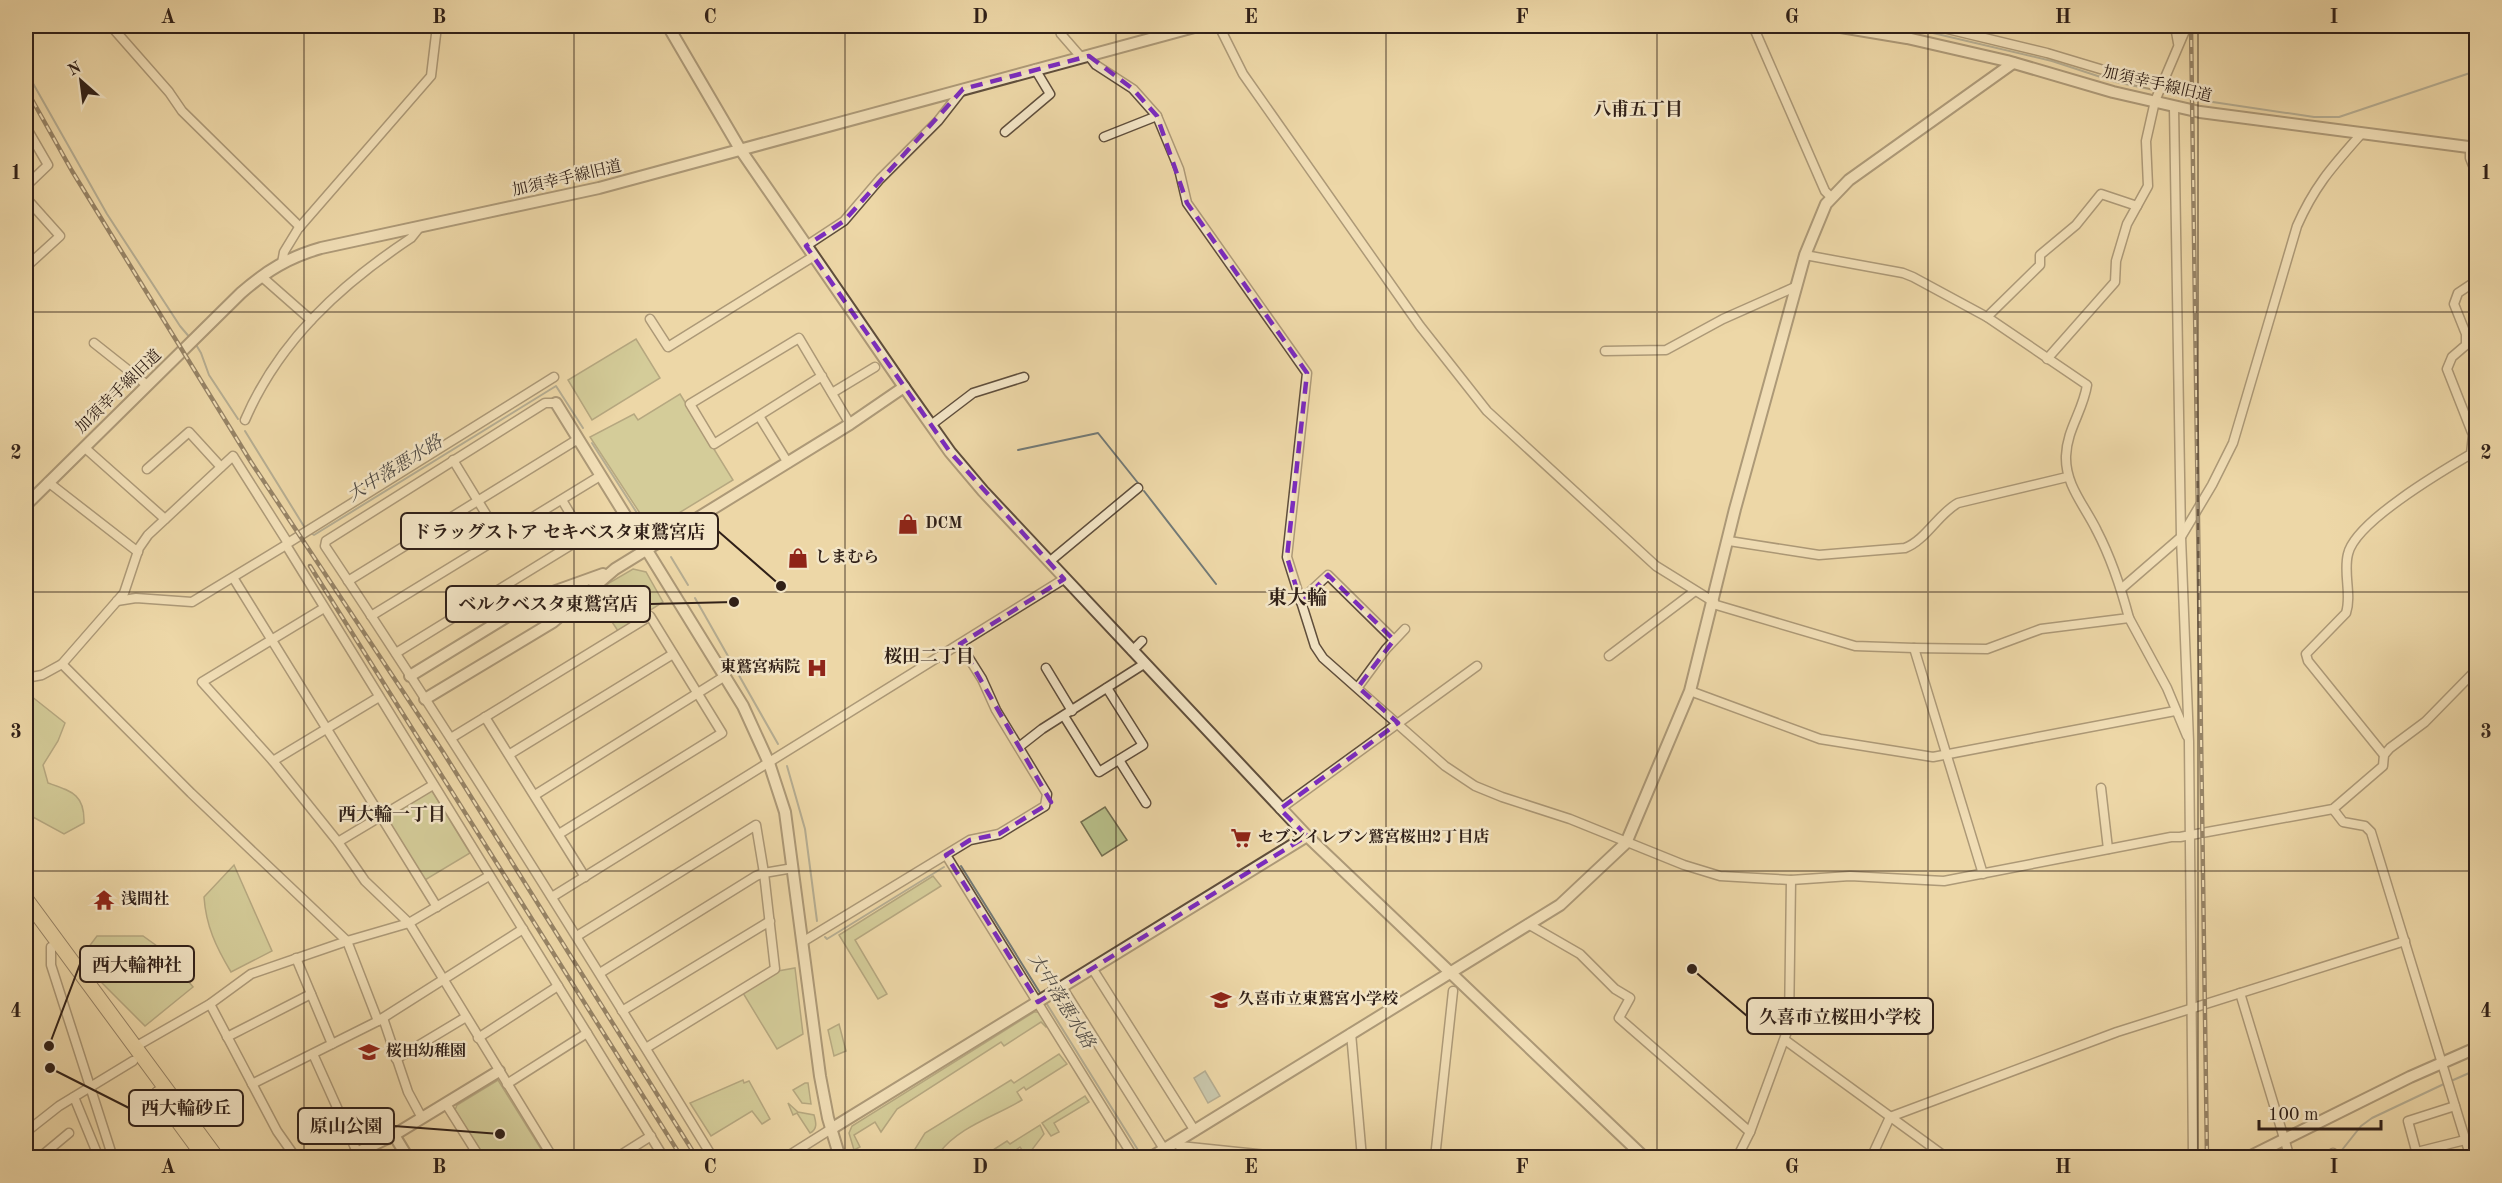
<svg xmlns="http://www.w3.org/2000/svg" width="2502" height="1183" viewBox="0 0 2502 1183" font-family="'Old Standard TT','Noto Serif JP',serif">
	<rect width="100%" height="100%" fill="#edd7a7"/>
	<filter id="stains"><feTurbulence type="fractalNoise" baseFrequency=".00333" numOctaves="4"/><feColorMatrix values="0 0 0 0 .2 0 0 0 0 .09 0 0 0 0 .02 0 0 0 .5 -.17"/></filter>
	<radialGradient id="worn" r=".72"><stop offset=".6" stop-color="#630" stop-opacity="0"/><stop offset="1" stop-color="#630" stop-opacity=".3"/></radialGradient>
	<g fill="#b7be88" stroke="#746f50" stroke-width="1.5">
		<polygon points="636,339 660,378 592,420 568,380"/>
		<polygon points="680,394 733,480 651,530 590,437 634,414 638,420"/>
		<polygon points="633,569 646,572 663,602 618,631 595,596 609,583"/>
		<path d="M26,692L65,723L58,741L43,765L48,783C71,791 85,794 84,823L64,834L33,817L26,816Z"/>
		<polygon points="428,790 432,791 470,853 425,880 387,819 388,814"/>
		<polygon points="1105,807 1127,840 1102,856 1081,822"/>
		<path d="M234,865L272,951L231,972C216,947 206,926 204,897Z"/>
		<polygon points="933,876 941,886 855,940 887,994 878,999 839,935"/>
		<polygon points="97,936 143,936 164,951 193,987 145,1026 91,972 88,948"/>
		<polygon points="795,968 803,1034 777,1049 743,993 778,971"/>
		<polygon points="1034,1012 1040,1012 1047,1025 1046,1027 1041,1022 1004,1046 1001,1042 897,1109 881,1132 875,1122 854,1135 860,1147 854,1150 849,1133 852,1126"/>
		<polygon points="839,1024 846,1051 834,1056 828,1030"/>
		<path d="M1059,1054L1067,1064L1026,1090L1024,1087L1017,1092L1022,1100C994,1117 960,1126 939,1153L933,1150L928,1157H910L925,1133L1011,1080L1014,1083Z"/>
		<polygon points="498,1080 546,1157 484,1157 455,1110 457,1105"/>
		<polygon points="743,1080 744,1083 749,1081 770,1119 762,1124 752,1111 711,1136 690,1103"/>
		<polygon points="805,1083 808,1083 811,1104 802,1103 793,1090"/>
		<polygon points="1085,1096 1089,1102 1054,1123 1059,1132 1051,1136 1042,1123"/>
		<path d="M788,1103L798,1112L814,1115C816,1122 818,1129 810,1133L797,1113L793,1115Z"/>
		<polygon points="1040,1125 1044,1134 1031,1151 1025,1154 1020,1147 1006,1157 982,1157 1007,1141 1010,1144"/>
	</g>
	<polygon fill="#a0b6b4" stroke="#737a76" stroke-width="1.5" points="1205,1071 1220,1096 1208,1103 1194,1078"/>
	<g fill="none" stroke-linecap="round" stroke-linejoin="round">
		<g stroke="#737a76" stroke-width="2">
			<polyline points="1903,26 2052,61 2116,82 2206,101 2314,117 2339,117 2476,71"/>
			<polyline points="26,71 107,214 180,326 191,339"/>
			<polyline points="195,343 201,353 209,375 238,419"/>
			<polyline points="245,431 305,528"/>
			<polyline points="592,443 646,527"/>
			<polyline points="1018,450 1098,433 1138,483"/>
			<polyline points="1144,491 1216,584"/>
			<polyline points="309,532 314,535 556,386 583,428"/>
			<polyline points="671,557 688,585"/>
			<polyline points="695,598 778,744"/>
			<polyline points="787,766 805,829 817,921"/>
			<polyline points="961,866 1042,996"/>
			<polyline points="825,937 827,939 944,867"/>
			<polyline points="1045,1001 1138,1150"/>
			<polyline points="2451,1081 2476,1070"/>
			<polyline points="2338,1155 2361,1126 2372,1118 2446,1083"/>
		</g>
		<g stroke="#5f4e3c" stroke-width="11">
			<g id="minor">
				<polyline points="111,26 169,92 182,111 300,227"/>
				<polyline points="1058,26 1061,34 1081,57"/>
				<polyline points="1219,26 1243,74 1420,326 1487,411 1656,566 1714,602"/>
				<polyline points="1753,26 1825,191 1831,197"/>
				<polyline points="1935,26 2047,53 2160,87"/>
				<polyline points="2175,26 2178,43"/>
				<polyline points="1089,56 1096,65 1133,89 1157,116 1179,169 1187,203 1307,373 1287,557 1315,646 1323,658 1445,766 1475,786 1502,797 1570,819 1684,865 1720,876 1791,880 1850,876 1944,881 2171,837 2180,837 2333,809 2383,766 2384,755 2390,748 2425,722 2476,670"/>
				<polyline points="2174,107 2181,537 2189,742 2193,1158"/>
				<polyline points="26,127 48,165 26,186"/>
				<polyline points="1005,132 1050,94 1035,69"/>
				<polyline points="1104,137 1157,116"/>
				<polyline points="2470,147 2470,158 2476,173"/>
				<polyline points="26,198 60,236 26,267"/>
				<polyline points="806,246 844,221 880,179 938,121 963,89"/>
				<polyline points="282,263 284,252 298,229 431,76 437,26"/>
				<polyline points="261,276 311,320"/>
				<polyline points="1987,317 2040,265 2040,255 2076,225 2101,194 2137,206"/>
				<polyline points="650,319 668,347 814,256"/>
				<polyline points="94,343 147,385"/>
				<polyline points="1605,351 1666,350 1723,319 1795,287"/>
				<polyline points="2047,359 2115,282 2116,261 2127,224 2148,186 2146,141 2155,101 2187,26"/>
				<polyline points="822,376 714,444 690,404 799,338 850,424"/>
				<polyline points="832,393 875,367"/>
				<path d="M556,403H545L326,541L325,546C459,747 587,952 713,1158"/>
				<polyline points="759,416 788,463"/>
				<path d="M245,420C279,341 340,285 411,238L419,228"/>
				<polyline points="931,425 973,393 1024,377"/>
				<polyline points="84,447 165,519"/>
				<polyline points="453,460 500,537"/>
				<polyline points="147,469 189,432 221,467"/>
				<polyline points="48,482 138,552"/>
				<path d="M1729,541L1819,555L1905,548C1926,540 1938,514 1958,503L2067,477"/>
				<polyline points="288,543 554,377"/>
				<polyline points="1049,562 1138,488"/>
				<polyline points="234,579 437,907"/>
				<polyline points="348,581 578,439"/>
				<path d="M2121,589L2181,537L2212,485L2233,443L2297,226C2315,185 2333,166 2362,133"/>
				<polyline points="117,601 136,598 192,602 286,545 664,1158"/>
				<polyline points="1300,601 1328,575 1394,640"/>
				<path d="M1713,604L1855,646L1914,648L1987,649L2041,629L2129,618C2121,588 2111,558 2097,531C2085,506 2065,485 2066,456C2067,429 2083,411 2087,385L1987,317L1913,277L1903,273L1805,255"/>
				<polyline points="324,608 202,682 273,761 338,842 365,881 409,923 553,1158"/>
				<polyline points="371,616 600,476"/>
				<polyline points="2129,618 2167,688 2187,736"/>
				<polyline points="1914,648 1983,874"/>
				<polyline points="1132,651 1142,641"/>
				<polyline points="396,653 584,537 562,500"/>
				<polyline points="1609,656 1695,591"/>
				<polyline points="62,664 191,793 347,941 378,1021"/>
				<polyline points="1046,668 1072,711"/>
				<polyline points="26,678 42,675 62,664 124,593 139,548 148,535 233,456 288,543 286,545"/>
				<polyline points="1358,687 1386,649 1405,629"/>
				<polyline points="1690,691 1820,739 1933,757 2175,711"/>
				<polyline points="1064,716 1099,772 1143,745 1107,688"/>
				<polyline points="485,717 585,877"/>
				<polyline points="451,738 650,616 722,733 559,834"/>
				<polyline points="1019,747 1042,729 1144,664"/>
				<polyline points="510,754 673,654"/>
				<path d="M2384,755L2308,661L2306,654L2346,613C2352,595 2343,573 2348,554C2355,522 2442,471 2471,454L2473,435L2447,369L2452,357L2466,345V334L2454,304L2458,293L2476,281"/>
				<polyline points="1119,760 1146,803"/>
				<polyline points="273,761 379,697"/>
				<polyline points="2101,788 2108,849"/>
				<polyline points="535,795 725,676"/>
				<polyline points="1280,809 1477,666"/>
				<polyline points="2333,809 2343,822 2365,826 2371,832 2471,1158"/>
				<polyline points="338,842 433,785"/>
				<polyline points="946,855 1134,1158"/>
				<polyline points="552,897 1064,579"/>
				<polyline points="1528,924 1580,954 1615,989 1630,998 1619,1018 1750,1132"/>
				<polyline points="577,936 756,825 764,873 775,969 646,1048"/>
				<polyline points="804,941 970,840 999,834 1045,806 1047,794 996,710 982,679 960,644"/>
				<polyline points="51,947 51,965 113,1158"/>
				<polyline points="296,958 332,1044"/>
				<polyline points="1092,968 1195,1131"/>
				<polyline points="600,973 756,876 764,873 793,868"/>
				<polyline points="1062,987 1164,1149"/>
				<polyline points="2240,993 2290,1158"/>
				<polyline points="210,1004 277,1131 296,1158"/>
				<polyline points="622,1011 770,921"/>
				<polyline points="383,1018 408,1092 422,1118"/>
				<polyline points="1351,1033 1362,1158"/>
				<polyline points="227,1037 311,994"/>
				<polyline points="478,1038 558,986"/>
				<polyline points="1785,1040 1947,1158"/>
				<polyline points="135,1047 210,1004 251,974 347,941 409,923 489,876"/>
				<polyline points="313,1054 357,1152"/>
				<polyline points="396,1059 466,1017"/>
				<polyline points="252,1084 378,1021 523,929"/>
				<polyline points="507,1084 587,1033"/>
				<polyline points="74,1097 99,1158"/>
				<polyline points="446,1104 480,1158"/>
				<polyline points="26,1132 59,1106 133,1061"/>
				<polyline points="1175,1143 1180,1146 1295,1158"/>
				<polyline points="2417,1152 2465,1140"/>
				<polyline points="2333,1153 2338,1158"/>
				<polyline points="39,1158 69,1133"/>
				<polyline points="616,1158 651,1136"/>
				<polyline points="785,1158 831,1129"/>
				<polyline points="1435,1158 1453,991"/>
				<polyline points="1737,1158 1750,1132 1789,1026 1791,880"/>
				<polyline points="1871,1158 1890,1117 2117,1032 2405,941"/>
				<polyline points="2418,1158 2408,1121 2455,1106"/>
			</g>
		</g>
		<g stroke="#5f4e3c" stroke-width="14">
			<g id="tertiary">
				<polyline points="668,26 740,149 904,387 950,452 983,491 1307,836 1645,1158"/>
				<polyline points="1835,26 1907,38 2007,61 2113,92 2200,112 2476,148"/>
				<polyline points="556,403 743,706 769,763 785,812 820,1076 828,1118 840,1158"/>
				<path d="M26,505L241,293C266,271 289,257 321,248L599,188L1198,26"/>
				<polyline points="410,676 539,597 603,574"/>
				<polyline points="425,699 553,622 615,569 850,424 904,387"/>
				<polyline points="831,1129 1307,836"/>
				<polyline points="394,1135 499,1071"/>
				<polyline points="346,1158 394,1135 408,1158"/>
				<polyline points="1150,1158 1560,905 1626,843 1690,691 1735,509 1805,255 1826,204 1849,180 2013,63"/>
				<polyline points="2247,1158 2410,1077 2476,1048"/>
			</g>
		</g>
		<g stroke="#302018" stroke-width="16">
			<g id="primary">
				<polyline points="26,899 217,1158"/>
				<polyline points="158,1094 205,1158"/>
			</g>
		</g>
		<use href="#minor" stroke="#f3e5c6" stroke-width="8"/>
		<use href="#tertiary" stroke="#f3e5c6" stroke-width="10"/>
		<use href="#primary" stroke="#edd7a7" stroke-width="14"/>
		<g stroke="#302018" stroke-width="4.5">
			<g id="rail">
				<polyline points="2191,26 2207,1158"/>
				<polyline points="26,89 72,171 251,462 443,752 697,1158"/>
				<polyline points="310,566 682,1158"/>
			</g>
		</g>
		<use href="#rail" stroke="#f3e5c6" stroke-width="2" stroke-dasharray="7" stroke-linecap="butt"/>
	</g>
	<path d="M0 0H2502V1183H0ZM1089,56L1133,89L1157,116L1187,203L1307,373L1287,557L1301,603L1328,575L1394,640L1358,687L1398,723L1280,809L1307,836L1038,1002L946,855L970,840L999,834L1051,802L960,644L1064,579L950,452L806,246L844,221L963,89Z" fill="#edd7a7" fill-opacity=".55" fill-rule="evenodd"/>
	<path fill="none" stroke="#7b2cbf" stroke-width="4.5" stroke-dasharray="12 8" stroke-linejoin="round" d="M1089,56L1133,89L1157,116L1187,203L1307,373L1287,557L1301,603L1328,575L1394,640L1358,687L1398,723L1280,809L1307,836L1038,1002L946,855L970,840L999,834L1051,802L960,644L1064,579L950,452L806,246L844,221L963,89Z"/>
	<path fill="none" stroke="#302018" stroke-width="1.5" stroke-opacity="0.55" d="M304,26V1158M574,26V1158M845,26V1158M1116,26V1158M1386,26V1158M1657,26V1158M1928,26V1158M2198,26V1158M26,312H2476M26,592H2476M26,871H2476"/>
	<defs>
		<g id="shop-bare" transform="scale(1.62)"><path d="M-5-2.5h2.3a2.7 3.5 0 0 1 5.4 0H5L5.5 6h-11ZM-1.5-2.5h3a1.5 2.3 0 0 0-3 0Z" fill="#8f2418" stroke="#f3e5c6" stroke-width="2.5" paint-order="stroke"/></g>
		<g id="hospital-bare" transform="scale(1.62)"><path d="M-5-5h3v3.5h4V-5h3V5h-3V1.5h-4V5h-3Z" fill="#8f2418" stroke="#f3e5c6" stroke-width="2.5" paint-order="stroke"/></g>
		<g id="supermarket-bare" transform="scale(1.62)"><path d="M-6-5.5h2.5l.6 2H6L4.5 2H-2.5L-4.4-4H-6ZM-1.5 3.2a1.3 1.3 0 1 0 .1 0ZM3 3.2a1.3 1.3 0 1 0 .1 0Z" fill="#8f2418" stroke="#f3e5c6" stroke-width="2.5" paint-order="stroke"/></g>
		<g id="temple-bare" transform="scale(1.62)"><path d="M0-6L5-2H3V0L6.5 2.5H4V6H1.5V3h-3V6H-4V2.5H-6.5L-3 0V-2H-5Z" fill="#8f2418" stroke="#f3e5c6" stroke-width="2.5" paint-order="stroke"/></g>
		<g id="school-bare" transform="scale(1.62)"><path d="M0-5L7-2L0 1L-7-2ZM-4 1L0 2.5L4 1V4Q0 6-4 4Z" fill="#8f2418" stroke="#f3e5c6" stroke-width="2.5" paint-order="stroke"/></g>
	</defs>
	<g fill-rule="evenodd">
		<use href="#shop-bare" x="908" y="524"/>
		<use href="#shop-bare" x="798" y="558"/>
		<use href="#hospital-bare" x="817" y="668"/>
		<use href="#supermarket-bare" x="1241" y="838"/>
		<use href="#temple-bare" x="104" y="900"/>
		<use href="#school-bare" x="1221" y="1000"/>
		<use href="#school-bare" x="369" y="1052"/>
	</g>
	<g text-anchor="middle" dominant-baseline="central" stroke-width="5" stroke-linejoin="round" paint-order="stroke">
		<g font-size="16" fill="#302018" stroke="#f3e5c6">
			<text transform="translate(2157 85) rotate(13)">加須幸手線旧道</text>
			<text transform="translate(567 179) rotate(-13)">加須幸手線旧道</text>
			<text transform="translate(119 392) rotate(-44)">加須幸手線旧道</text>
		</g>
		<g font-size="16" font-weight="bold" fill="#302018" stroke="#f3e5c6" text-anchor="start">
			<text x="925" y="524">DCM</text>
			<text x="815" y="558">しまむら</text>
			<text x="800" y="668" text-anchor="end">東鷲宮病院</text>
			<text x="1258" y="838">セブンイレブン鷲宮桜田2丁目店</text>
			<text x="121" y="900">浅間社</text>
			<text x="1238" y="1000">久喜市立東鷲宮小学校</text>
			<text x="386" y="1052">桜田幼稚園</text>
		</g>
		<g font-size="18" font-weight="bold" fill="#302018" stroke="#f3e5c6">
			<text x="1638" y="110">八甫五丁目</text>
			<text x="929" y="657">桜田二丁目</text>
			<text x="392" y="815">西大輪一丁目</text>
		</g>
		<g font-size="18" font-style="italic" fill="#524d47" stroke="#f3e5c6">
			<text transform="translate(395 469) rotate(-32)">大中落悪水路</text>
			<text transform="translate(1061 1001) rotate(58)">大中落悪水路</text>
		</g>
		<g font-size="20" font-weight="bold" fill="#302018" stroke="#f3e5c6">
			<text x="1297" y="599">東大輪</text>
		</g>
	</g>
	<path fill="none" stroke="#302018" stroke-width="2" d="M781 586L718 531M734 602L650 604M49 1046L80 964M1692 969L1747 1016M50 1068L129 1108M500 1134L394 1126"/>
	<g fill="#302018" stroke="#f3e5c6" stroke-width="2">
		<circle cx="781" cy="586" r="6"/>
		<circle cx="734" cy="602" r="6"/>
		<circle cx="49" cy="1046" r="6"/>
		<circle cx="1692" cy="969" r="6"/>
		<circle cx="50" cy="1068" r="6"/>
		<circle cx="500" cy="1134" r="6"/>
	</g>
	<g fill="#f3e5c6" stroke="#302018" stroke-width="2">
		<rect x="401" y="513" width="317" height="36" rx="6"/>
		<rect x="446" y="586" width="204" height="36" rx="6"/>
		<rect x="80" y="946" width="114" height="36" rx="6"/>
		<rect x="1747" y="998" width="186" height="36" rx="6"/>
		<rect x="129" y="1090" width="114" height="36" rx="6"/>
		<rect x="298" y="1108" width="96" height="36" rx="6"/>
	</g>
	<g font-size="18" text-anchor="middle" font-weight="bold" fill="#302018">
		<text x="559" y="538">ドラッグストア セキベスタ東鷲宮店</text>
		<text x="548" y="610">ベルクベスタ東鷲宮店</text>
		<text x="137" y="971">西大輪神社</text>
		<text x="1840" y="1023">久喜市立桜田小学校</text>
		<text x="186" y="1114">西大輪砂丘</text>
		<text x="346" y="1132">原山公園</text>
	</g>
	<rect width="2502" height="1183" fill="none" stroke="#edd7a7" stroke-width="66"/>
	<g transform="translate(81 81) rotate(332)" stroke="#f3e5c6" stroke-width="4.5" paint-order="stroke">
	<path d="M0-4.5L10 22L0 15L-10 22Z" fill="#302018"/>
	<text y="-9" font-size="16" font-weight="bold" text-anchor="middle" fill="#302018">N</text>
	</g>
	<path d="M2259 1120v9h122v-9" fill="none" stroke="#302018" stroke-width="3"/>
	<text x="2268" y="1120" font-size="18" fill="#302018" stroke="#f3e5c6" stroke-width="4.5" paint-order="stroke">100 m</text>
	<rect x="33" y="33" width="2436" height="1117" fill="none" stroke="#302018" stroke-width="2"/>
	<g font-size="20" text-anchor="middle" font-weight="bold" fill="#302018">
		<text x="168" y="23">A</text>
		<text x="439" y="23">B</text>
		<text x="710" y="23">C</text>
		<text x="980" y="23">D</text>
		<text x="1251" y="23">E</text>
		<text x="1522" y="23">F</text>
		<text x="1792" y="23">G</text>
		<text x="2063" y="23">H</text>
		<text x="2334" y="23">I</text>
		<text x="16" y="179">1</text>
		<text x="2486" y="179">1</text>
		<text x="16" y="459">2</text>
		<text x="2486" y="459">2</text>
		<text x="16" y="738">3</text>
		<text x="2486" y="738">3</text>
		<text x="16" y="1017">4</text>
		<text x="2486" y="1017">4</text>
		<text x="168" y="1173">A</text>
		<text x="439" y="1173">B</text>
		<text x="710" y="1173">C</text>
		<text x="980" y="1173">D</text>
		<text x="1251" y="1173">E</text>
		<text x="1522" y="1173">F</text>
		<text x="1792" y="1173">G</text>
		<text x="2063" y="1173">H</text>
		<text x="2334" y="1173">I</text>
	</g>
	<rect width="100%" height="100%" filter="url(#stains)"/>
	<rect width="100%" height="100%" fill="url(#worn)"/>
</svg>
